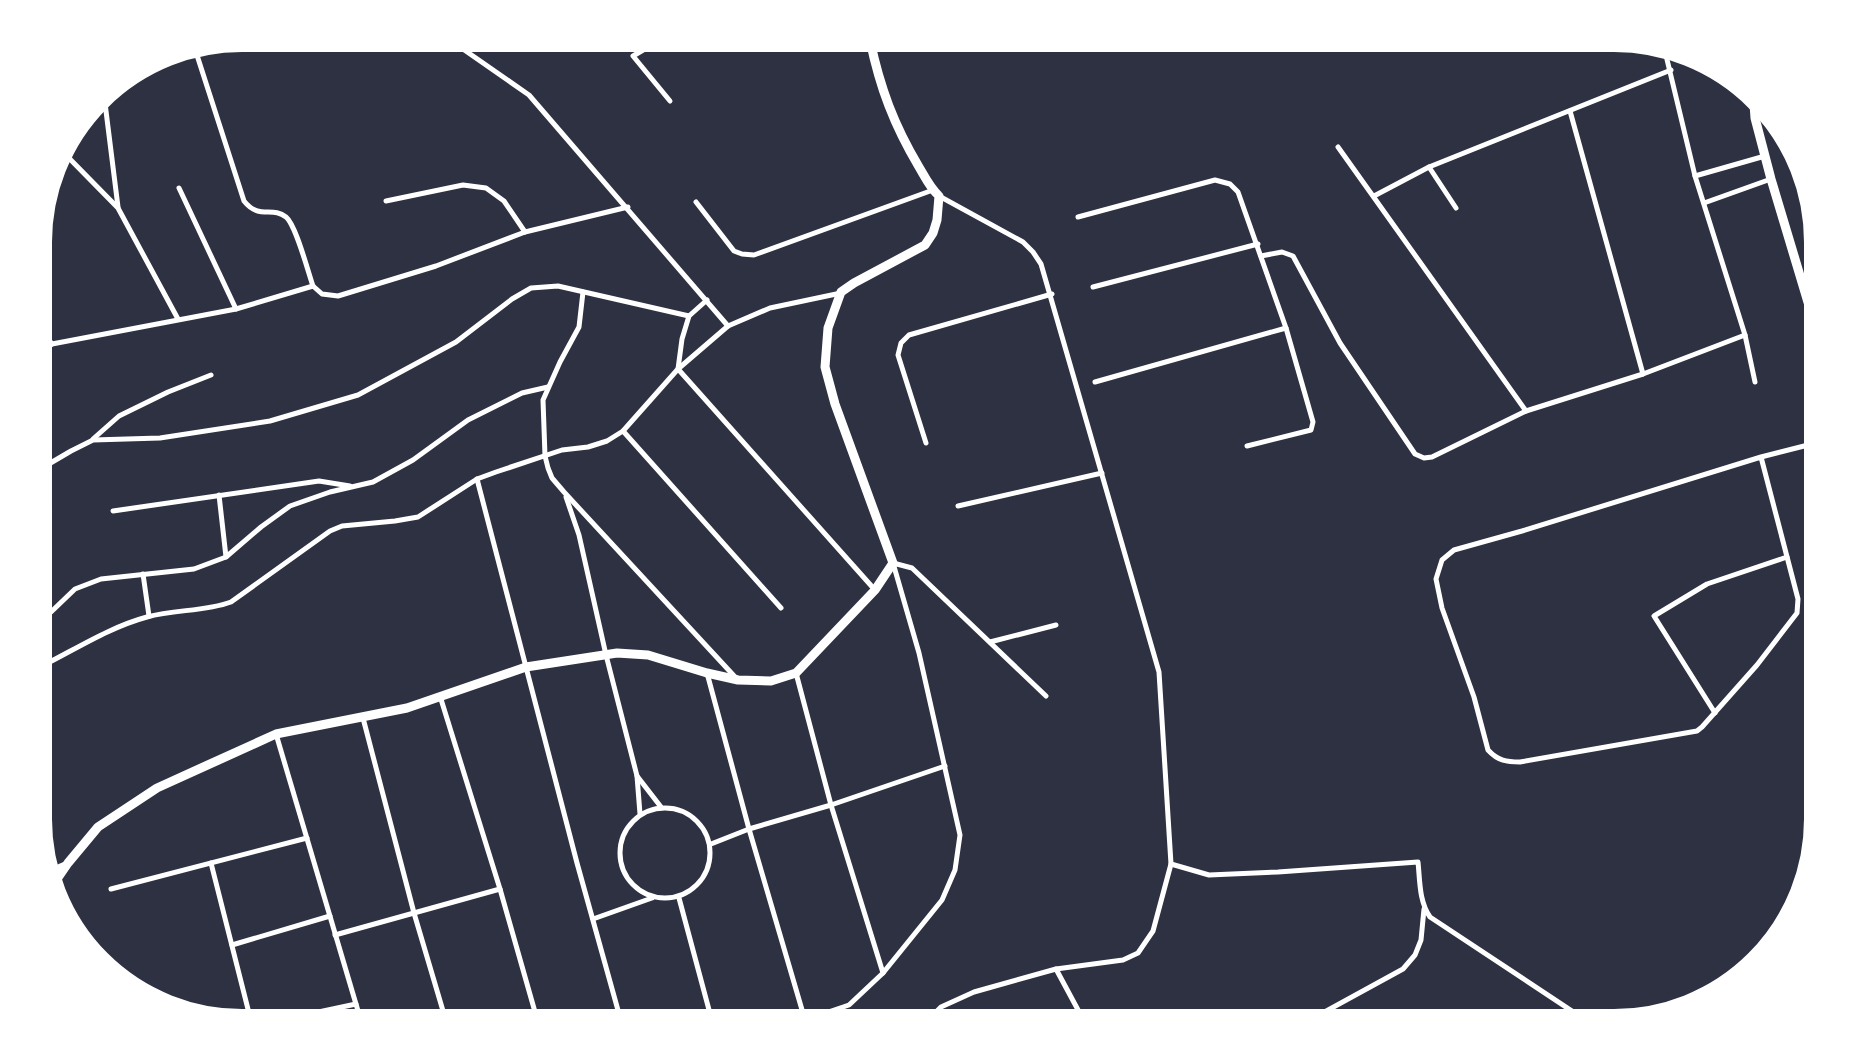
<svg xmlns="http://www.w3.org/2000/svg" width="1856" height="1061" viewBox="0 0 1856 1061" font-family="'Work Sans',sans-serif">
	<rect width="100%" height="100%" fill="#2d3142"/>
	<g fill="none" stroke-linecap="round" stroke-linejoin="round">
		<g stroke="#fff" stroke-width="5">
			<polyline points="450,40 529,95 728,326"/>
			<polyline points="660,40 633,56 670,101"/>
			<polyline points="1664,47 1695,176 1745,335 1755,382"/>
			<path d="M195,49L244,201C259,220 272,206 286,217C296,225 308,272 313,286"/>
			<polyline points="104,95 118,207"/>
			<polyline points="1570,111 1643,374"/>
			<polyline points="1338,147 1526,411"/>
			<polyline points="62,151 118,208 178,319"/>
			<polyline points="1429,167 1456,208"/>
			<polyline points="1695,176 1765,156"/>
			<polyline points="179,188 236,309"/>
			<polyline points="1374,196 1429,167 1671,70"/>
			<polyline points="386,201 463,185 486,188 504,201 525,232"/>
			<polyline points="696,202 734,251 742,254 754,255 933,190"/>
			<polyline points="1704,203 1771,179"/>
			<polyline points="1078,217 1215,180 1230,184 1238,192 1286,328 1313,422 1311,430 1247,446"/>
			<polyline points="1261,256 1282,252 1293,256 1340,343 1415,454 1424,458 1432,457 1526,411 1643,374 1745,335"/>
			<polyline points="1093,287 1258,244"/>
			<polyline points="583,292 579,327 560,362 543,400 545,456 548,468 552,478 564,492 736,678"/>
			<polyline points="707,300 689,316 682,339 678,369 875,590"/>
			<polyline points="42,331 52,344"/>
			<polyline points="42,350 52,344 236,309 313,286 322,294 338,296 436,266 525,232 628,207"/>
			<polyline points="1095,382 1286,328"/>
			<polyline points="623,431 781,608"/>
			<polyline points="93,439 119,416 168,392 211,375"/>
			<polyline points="926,443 898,355 901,343 909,335 1052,294"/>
			<path d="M1761,457L1798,599L1797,613L1757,665L1702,727L1697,731L1520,762C1507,762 1498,761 1488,750L1474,697L1442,608L1436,579L1442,560L1454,550L1522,531L1761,457L1816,443"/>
			<polyline points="42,468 71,451 93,440 160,438 270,421 358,395 456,342 512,299 531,288 558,286 689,316"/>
			<polyline points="477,479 577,863 621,1021"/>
			<polyline points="219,495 226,557"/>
			<polyline points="566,497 579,535 606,655 637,776 640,814"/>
			<polyline points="958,506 1102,473"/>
			<polyline points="113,511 319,481 350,486"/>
			<polyline points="143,574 149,616"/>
			<polyline points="42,618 51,612 75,589 101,579 194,569 226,557 261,527 290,506 330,492 373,482 413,460 468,420 522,393 548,387"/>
			<polyline points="990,642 1056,625"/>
			<path d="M42,666C76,649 110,627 147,617C175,609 204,612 231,602L330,531L342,526L395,521L418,517L477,479L496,472L562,450L588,447L607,441L623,431L678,369L728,326L770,308L841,293"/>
			<polyline points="707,673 749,829 805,1020"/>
			<polyline points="796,673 831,805 883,973"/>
			<polyline points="440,696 500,889 537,1019"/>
			<polyline points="1715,713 1654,616 1707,584 1787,557"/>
			<polyline points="363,718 414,913 446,1021"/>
			<polyline points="276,734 361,1021"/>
			<polyline points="637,776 661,807"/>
			<circle cx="665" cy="853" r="45"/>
			<polyline points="711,844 749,829 831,805 945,766"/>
			<polyline points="211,863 251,1021"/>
			<path d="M1171,864L1209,875L1278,872L1418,862C1420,881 1419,901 1430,917L1587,1021"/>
			<polyline points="51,870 65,864"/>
			<polyline points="111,889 307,838"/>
			<polyline points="679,898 712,1021"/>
			<polyline points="593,919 652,898"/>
			<polyline points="335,935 500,889"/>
			<polyline points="232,945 330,916"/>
			<polyline points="1056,969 1084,1021"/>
			<polyline points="276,1021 356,1004"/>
			<polyline points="802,1021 849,1005 883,973 942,900 955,870 960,835 919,653 893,563 912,568 1046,696"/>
			<polyline points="930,1021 931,1017 941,1007 974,992 1056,969 1123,960 1138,953 1153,931 1171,864 1159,672 1041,264 1033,252 1023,242 939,196"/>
			<polyline points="1308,1021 1403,969 1415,955 1421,940 1424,909"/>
		</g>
		<g stroke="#fff" stroke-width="9">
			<polyline points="1754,104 1755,118 1771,179 1816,329"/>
			<path d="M55,882L68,863L98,827L157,788L276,734L407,708L526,667L617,653L648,655L707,673L738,680L771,681L796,673L875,590L893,563L835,404L825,367L828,328L841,292L854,283L925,245L933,233L937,220L939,196C930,188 925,177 919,167C894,125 880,88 870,40"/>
		</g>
	</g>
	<path d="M0 0H1856V1061H0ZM242 49H1614A193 193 0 0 1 1807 242V819A193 193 0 0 1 1614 1012H242A193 193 0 0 1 49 819V242A193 193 0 0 1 242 49Z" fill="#fff" fill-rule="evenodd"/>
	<path fill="none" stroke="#fff" stroke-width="6" d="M242 49H1614A193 193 0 0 1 1807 242V819A193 193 0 0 1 1614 1012H242A193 193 0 0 1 49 819V242A193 193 0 0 1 242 49Z"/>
</svg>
